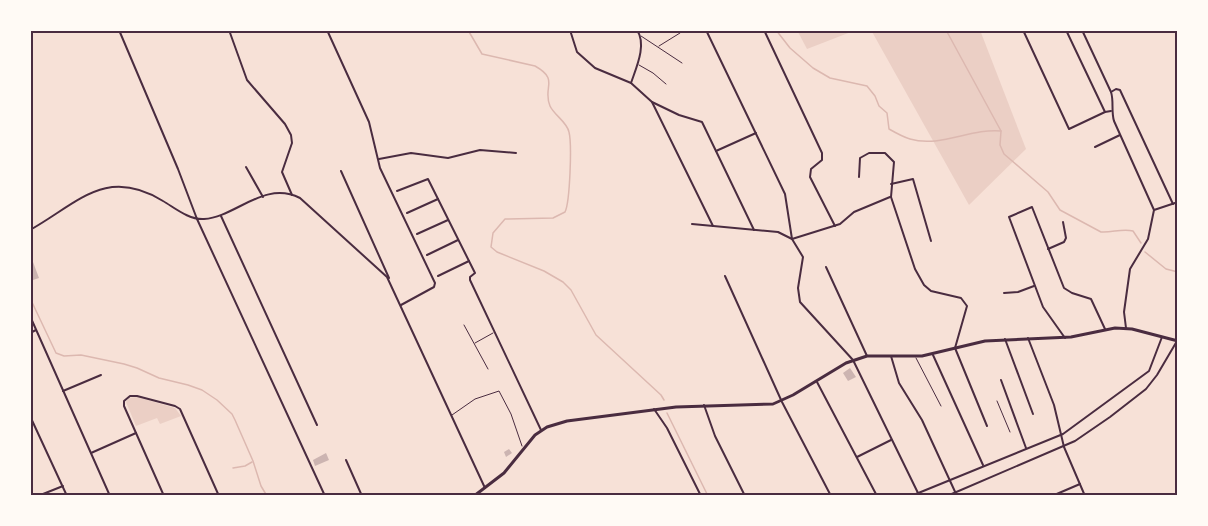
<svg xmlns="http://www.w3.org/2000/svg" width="1208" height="526" viewBox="0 0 1208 526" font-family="Mulish,sans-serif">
	<rect width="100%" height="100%" fill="#f7e1d7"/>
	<g fill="#ebcfc5">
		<polygon points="797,30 856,30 807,49"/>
		<polygon points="871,30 980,30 1026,149 969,205"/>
		<polygon points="137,397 175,408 181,416 160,424 157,418 136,426 126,402 129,398"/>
	</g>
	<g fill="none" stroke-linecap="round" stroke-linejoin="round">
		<g stroke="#dcb8b0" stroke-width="1.5">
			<path d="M468,30L482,54L535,66C560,80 542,87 550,106C554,115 567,122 569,132C572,144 570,202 565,212L553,218L505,219L493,233L491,247L497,252L544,271L563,282L571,290L596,335L661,395L664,400"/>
			<path d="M776,30L790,48L813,68L830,78L867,86L875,96L879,106L887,113L889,129C896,133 903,137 910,139C940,148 971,128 1001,131"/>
			<path d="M946,30L1001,131L1000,145L1004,154L1048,192L1060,210L1101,232C1112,233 1122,228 1133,231L1141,243"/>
			<polyline points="1145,252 1166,269 1178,272"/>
			<polyline points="30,298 56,353 64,356 81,355 124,364 137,368 159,378 188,385 202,390 217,400 232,414 235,420 253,461 261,486 267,496"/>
			<polyline points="667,413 708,496"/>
			<polyline points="233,468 245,466 252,462"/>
		</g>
	</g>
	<g fill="#ccb4b1">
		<polygon points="30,254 39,278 30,281"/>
		<polygon points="850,368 856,377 848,381 843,373"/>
		<polygon points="509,449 512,453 506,457 504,452"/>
		<polygon points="326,453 329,460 315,466 313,460"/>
	</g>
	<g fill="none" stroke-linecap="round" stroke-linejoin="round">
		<g stroke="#4a2c40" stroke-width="1">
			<polyline points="641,36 682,63"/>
			<polyline points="659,46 680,33"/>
			<polyline points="639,65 653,73 666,84"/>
			<polyline points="464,325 488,369"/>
			<polyline points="475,343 493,333"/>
			<polyline points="916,358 941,406"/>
			<polyline points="997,401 1010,432"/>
			<polyline points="452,415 475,399 499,391 511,414 522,446"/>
		</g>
		<g stroke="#4a2c40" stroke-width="2">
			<polyline points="119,30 178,169 197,219 325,496"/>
			<polyline points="229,30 247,80 285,124 291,135 292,143 282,172 292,195"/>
			<polyline points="327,30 369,122 380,168 435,283 434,287 401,305"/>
			<polyline points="570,30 577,52 595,68 631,83 652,102 679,115 702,122 754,230"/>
			<polyline points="706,30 785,194 792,239 840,224 854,212 890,197"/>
			<polyline points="764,30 822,153 822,160 811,169 810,177 835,226"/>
			<polyline points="1023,30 1069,129 1105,112 1111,111"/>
			<polyline points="1066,30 1105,112"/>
			<path d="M1082,30L1111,92C1114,101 1111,111 1114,121L1154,210"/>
			<path d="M631,83C636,68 647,45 637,30"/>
			<polyline points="1111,92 1116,89 1120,90 1173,204"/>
			<polyline points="652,102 713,226"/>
			<polyline points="1095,147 1120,135"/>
			<polyline points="716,151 756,133"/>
			<polyline points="379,159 411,153 448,158 480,150 516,153"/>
			<polyline points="246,167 263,197"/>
			<polyline points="341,171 389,278"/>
			<polyline points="859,177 860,158 869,153 885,153 894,162 891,197 915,269 924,285 931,291 961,298 967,306 955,348 987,426"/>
			<polyline points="891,184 913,179 931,241"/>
			<polyline points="397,191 428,179 475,273 470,277 470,280 541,430"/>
			<polyline points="407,213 438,199"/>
			<polyline points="221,216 317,425"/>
			<polyline points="692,224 778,232 792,239 803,257 798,288 800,302 853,360 918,493"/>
			<polyline points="417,234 448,220"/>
			<polyline points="1048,249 1064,242 1066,238 1063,222"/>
			<polyline points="427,255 458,240"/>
			<polyline points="826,267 867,356"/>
			<polyline points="438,276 469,261"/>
			<polyline points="725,276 782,402 831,496"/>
			<polyline points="1004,293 1018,292 1034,286"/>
			<polyline points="30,316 110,496"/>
			<polyline points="1126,328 1124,312 1130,269 1148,239 1154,210 1178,202"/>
			<polyline points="30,333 36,330"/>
			<polyline points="1065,338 1043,307 1009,217 1032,207 1064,288 1072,293 1091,299 1105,329"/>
			<polyline points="1005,339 1033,414"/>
			<polyline points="933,355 983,465"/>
			<polyline points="1001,380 1026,448"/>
			<polyline points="817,382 877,496"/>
			<polyline points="63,391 101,375"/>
			<polyline points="704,405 715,436 745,496"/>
			<polyline points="654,409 667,428 701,496"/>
			<polyline points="30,416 67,496"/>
			<polyline points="91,453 136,433"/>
			<polyline points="857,457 891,440"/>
			<polyline points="346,460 362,496"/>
			<polyline points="38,496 63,486"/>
			<polyline points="164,496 124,406 124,401 130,396 137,396 175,406 180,409 219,496"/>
			<polyline points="911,496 1063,434 1149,371 1162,337"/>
			<polyline points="947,496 1075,441 1110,417 1146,389 1157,375 1177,341"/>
			<polyline points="1052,496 1080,484"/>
		</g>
		<g stroke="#4a2c40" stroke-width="2">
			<path d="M30,230C78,203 106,166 163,201C175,208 189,220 204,219C236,217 264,180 300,198L387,277L485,488"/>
			<polyline points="1028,338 1054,405 1064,447 1085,496"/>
			<polyline points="891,356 899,383 922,420 957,496"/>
		</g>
		<polyline stroke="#4a2c40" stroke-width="3" points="474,496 504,473 535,435 547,427 567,421 676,407 773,404 793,395 846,363 867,356 922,356 985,341 1071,337 1115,328 1132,329 1178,341"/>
	</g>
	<rect width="1208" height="526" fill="none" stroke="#fffaf5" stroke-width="63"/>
	<rect x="32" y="32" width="1144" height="462" fill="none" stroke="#4a2c40" stroke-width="2"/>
</svg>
